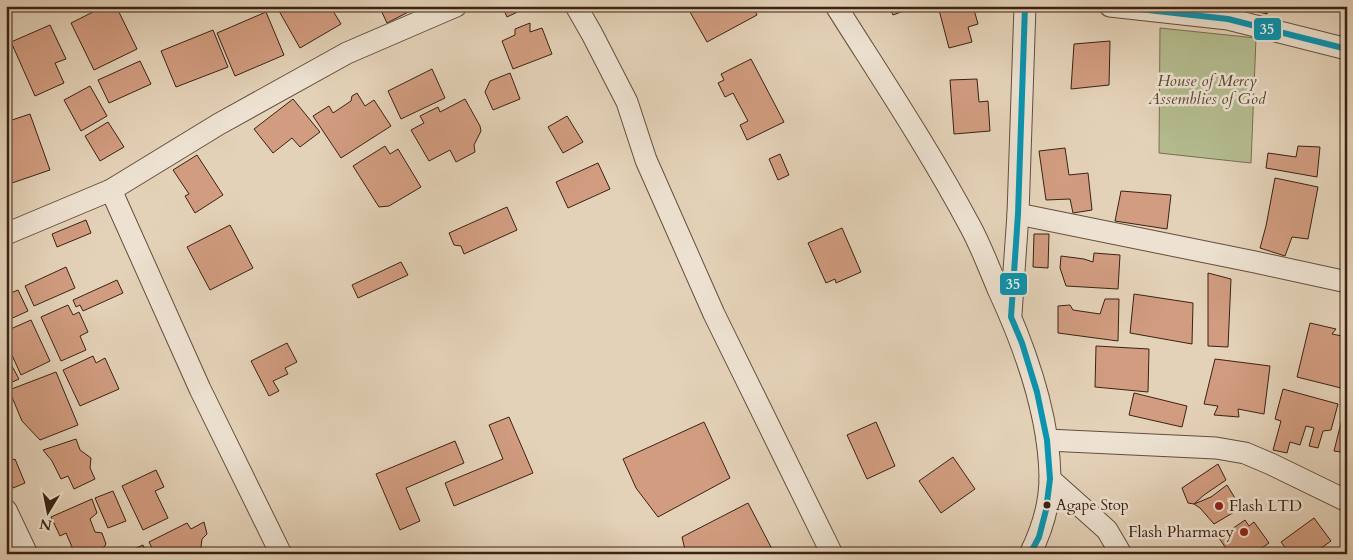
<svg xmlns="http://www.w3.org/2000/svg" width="1353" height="560" viewBox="0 0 1353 560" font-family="Cardo,serif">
	<rect width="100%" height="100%" fill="#e4d2b8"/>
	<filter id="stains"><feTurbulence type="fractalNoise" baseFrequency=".004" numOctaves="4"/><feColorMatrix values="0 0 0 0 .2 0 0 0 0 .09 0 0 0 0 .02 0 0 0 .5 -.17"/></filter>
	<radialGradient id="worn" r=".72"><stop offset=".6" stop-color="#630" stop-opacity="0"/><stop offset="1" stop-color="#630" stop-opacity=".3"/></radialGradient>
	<polygon fill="#b4bc8f" stroke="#786f51" points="1160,28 1256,38 1251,163 1159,153"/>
	<g fill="#d19c80" stroke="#3b2213">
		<polygon points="105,6 116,6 137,49 94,70 71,23"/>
		<polygon points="287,6 330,6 341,24 300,48 279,11"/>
		<polygon points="379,6 415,6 416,8 387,23"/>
		<polygon points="502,6 530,6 507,17"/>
		<polygon points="700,6 753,6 757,15 707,42 690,12"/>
		<polygon points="889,6 917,6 893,15"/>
		<polygon points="938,6 973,6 978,24 968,27 972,42 949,48"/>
		<polygon points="1253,6 1276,6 1275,12 1268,10 1267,14 1255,11 1256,7"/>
		<polygon points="266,12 284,55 235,76 217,33"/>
		<polygon points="530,23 530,32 542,28 552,54 513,69 502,41 515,35 515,29"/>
		<polygon points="50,25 66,59 55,63 64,83 35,96 11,42"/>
		<polygon points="213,30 228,67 176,87 161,51"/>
		<polygon points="1110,41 1109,85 1071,89 1074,44"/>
		<polygon points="751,59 784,122 747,140 740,125 748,121 733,93 725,97 718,83 724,80 721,74"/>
		<polygon points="140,61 151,84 109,103 98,80"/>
		<polygon points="432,69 445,98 401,119 388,91"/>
		<polygon points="510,73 520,99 493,110 485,92 490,81"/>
		<polygon points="977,79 979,102 988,101 990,131 954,134 950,80"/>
		<polygon points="90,86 107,116 81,131 64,100"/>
		<polygon points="357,93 365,106 374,100 391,126 341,158 313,116 329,106 333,113 351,101 352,96"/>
		<polygon points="293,99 320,132 300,147 292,138 273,153 254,129"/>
		<polygon points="465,99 480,126 481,131 474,145 475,152 456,162 450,150 429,161 411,130 424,123 420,116 438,107 440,112"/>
		<polygon points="30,114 50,170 6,185 6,122"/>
		<polygon points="567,116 583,142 563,153 548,127"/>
		<polygon points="108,122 124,147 100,161 85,136"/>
		<polygon points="385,146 390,154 398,149 421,187 389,206 379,207 353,166"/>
		<polygon points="1298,146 1320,147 1317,177 1266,168 1268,153 1296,157"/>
		<polygon points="1065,148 1069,175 1088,173 1092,210 1073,213 1070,199 1046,200 1039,151"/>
		<polygon points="780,154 789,175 778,180 769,159"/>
		<polygon points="197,155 223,195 195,213 185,196 189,194 173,170"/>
		<polygon points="598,163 610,189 568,208 556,182"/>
		<polygon points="1275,178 1318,187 1308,239 1292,237 1285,256 1260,248 1266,226"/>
		<polygon points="1121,191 1171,195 1167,229 1115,221"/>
		<polygon points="507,207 517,230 464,254 461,246 454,245 449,233"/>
		<polygon points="86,220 91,233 57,247 52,234"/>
		<polygon points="230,225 253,268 210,290 187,247"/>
		<polygon points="842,228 861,272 836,283 835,279 826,283 808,243"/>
		<polygon points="1034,234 1049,234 1048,268 1033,267"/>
		<polygon points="1094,253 1120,255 1118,289 1066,286 1060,268 1061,256 1084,259 1093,262"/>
		<polygon points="401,262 408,275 358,298 352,285"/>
		<polygon points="66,267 75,288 34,306 25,286"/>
		<polygon points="1208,273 1231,279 1228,347 1208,346"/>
		<polygon points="117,280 123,293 83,311 80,305 76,307 73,300"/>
		<polygon points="18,290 28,311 6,321 6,295"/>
		<polygon points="1134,294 1193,303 1192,344 1130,333"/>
		<polygon points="1105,299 1119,299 1118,341 1058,333 1058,306 1070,305 1073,310 1100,314"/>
		<polygon points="68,305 73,315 79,312 88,332 80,336 86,350 61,361 41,317"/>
		<polygon points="31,320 50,361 21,375 6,342 6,331"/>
		<polygon points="1310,323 1336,329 1332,334 1347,337 1347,381 1345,389 1297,377"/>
		<polygon points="287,343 297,362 285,368 288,374 273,381 279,391 269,396 251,361"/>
		<polygon points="1096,346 1149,349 1148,392 1095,387"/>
		<polygon points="6,355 19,379 6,385"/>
		<polygon points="93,356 96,363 105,358 119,389 80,406 63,370"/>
		<polygon points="1215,359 1270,366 1264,414 1238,409 1239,417 1214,415 1218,406 1204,404"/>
		<polygon points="56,372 78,425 40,440 22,421 9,390"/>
		<polygon points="1283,389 1338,404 1331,430 1323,431 1318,448 1309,446 1314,428 1306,426 1300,445 1290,442 1287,453 1273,450 1281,421 1275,419"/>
		<polygon points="1134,393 1187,406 1182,427 1129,415"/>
		<polygon points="1343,415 1347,416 1347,453 1334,451"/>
		<polygon points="509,417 533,473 454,506 445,483 503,459 489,425"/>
		<polygon points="704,422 730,478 658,517 636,488 623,459"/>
		<polygon points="876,422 895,466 867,479 847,435"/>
		<polygon points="76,439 80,450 91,458 90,468 95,479 74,489 68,476 61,479 52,461 43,450"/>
		<polygon points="455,441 464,463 406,488 420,521 400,530 376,474"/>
		<polygon points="953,457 975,489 941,513 919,481"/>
		<polygon points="15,459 25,483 13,488 6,472 6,462"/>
		<polygon points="1218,464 1226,480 1204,495 1194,504 1188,503 1182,488"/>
		<polygon points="156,470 164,487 155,491 168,518 143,530 122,486"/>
		<polygon points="1227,485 1241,508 1214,524 1200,508 1194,504 1211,497"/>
		<polygon points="113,491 126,521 108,528 95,498"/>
		<polygon points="92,499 97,513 90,519 95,532 102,533 106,544 102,550 93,554 75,554 66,533 60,536 51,517"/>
		<polygon points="748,503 772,549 762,554 686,554 682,537"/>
		<polygon points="1314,518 1331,541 1313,554 1290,554 1281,542"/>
		<polygon points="1245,520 1249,526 1254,522 1269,543 1253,554 1230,554 1219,538"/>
		<polygon points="204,522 207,534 202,539 201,547 204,553 216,552 217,554 155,554 149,542 187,523 191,529"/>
		<polygon points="143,545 147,554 122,554"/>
	</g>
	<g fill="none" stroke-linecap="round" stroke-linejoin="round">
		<g stroke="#654e3c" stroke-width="23">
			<g id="minor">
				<polyline points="576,6 592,34 627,102 646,160 714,314 832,554"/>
				<path d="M836,6C882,79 930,151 970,226C981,246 989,268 998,289C1025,347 1049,413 1050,477C1050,504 1042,530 1030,554"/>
				<polyline points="1110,6 1228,19 1347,49"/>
				<polyline points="111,190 200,389 281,554"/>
				<polyline points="1018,214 1255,262 1347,282"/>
				<polyline points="6,234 111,190 219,124 347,53 456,6"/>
				<polyline points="1011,314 1018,214 1025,6"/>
				<polyline points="1047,440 1216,448 1245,453 1271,464 1347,501"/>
				<polyline points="1050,479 1107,530 1121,554"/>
				<polyline points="6,510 27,554"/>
			</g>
		</g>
		<use href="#minor" stroke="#ede2d1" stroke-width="21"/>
		<g stroke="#ede2d1" stroke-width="10">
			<g id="bus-1">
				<polyline points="1025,6 1018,214 1011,317 1022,343 1037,392 1047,440 1050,479 1046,510 1039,537 1030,554"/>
				<polyline points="1112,6 1228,19 1347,49"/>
			</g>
		</g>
		<use href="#bus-1" stroke="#0995b2" stroke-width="6"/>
	</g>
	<circle fill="#3b2213" stroke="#ede2d1" stroke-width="2" cx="1047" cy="505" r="4.5"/>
	<g fill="#8f2418" stroke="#ede2d1" stroke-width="2">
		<circle cx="1219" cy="506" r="5"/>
		<circle cx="1244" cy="532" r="5"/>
	</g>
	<g text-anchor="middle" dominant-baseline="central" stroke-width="5" stroke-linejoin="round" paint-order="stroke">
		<g font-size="15" fill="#3b2213" stroke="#ede2d1" text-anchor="start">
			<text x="1056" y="505">Agape Stop</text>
		</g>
		<g font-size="16" font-style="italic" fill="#594832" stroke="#ede2d1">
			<text x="1207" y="81">House of Mercy<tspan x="1207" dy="18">Assemblies of God</tspan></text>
		</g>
		<g font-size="16" fill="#3b2213" stroke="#ede2d1" text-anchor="start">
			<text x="1229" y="506">Flash LTD</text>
			<text x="1234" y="532" text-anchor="end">Flash Pharmacy</text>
		</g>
	</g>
	<g stroke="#ede2d1" stroke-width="2">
		<rect x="1253" y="17" width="29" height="24" rx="5" fill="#0995b2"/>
		<rect x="999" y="272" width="29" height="24" rx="5" fill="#0995b2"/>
	</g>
	<g font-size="14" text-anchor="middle" font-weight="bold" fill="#fff">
		<text x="1267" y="34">35</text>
		<text x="1013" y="289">35</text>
	</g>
	<rect width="1353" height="560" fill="none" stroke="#e4d2b8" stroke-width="25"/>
	<rect x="8" y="8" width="1338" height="545" fill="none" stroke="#3b2213" stroke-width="2.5"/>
	<rect x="12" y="12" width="1328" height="535" fill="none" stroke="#3b2213"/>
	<g transform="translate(48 512) rotate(190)" stroke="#ede2d1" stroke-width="4" paint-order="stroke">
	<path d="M0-4L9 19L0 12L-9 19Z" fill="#3b2213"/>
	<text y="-8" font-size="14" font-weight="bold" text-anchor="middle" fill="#3b2213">N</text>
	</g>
	<rect width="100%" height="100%" filter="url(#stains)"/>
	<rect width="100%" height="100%" fill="url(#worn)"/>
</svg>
